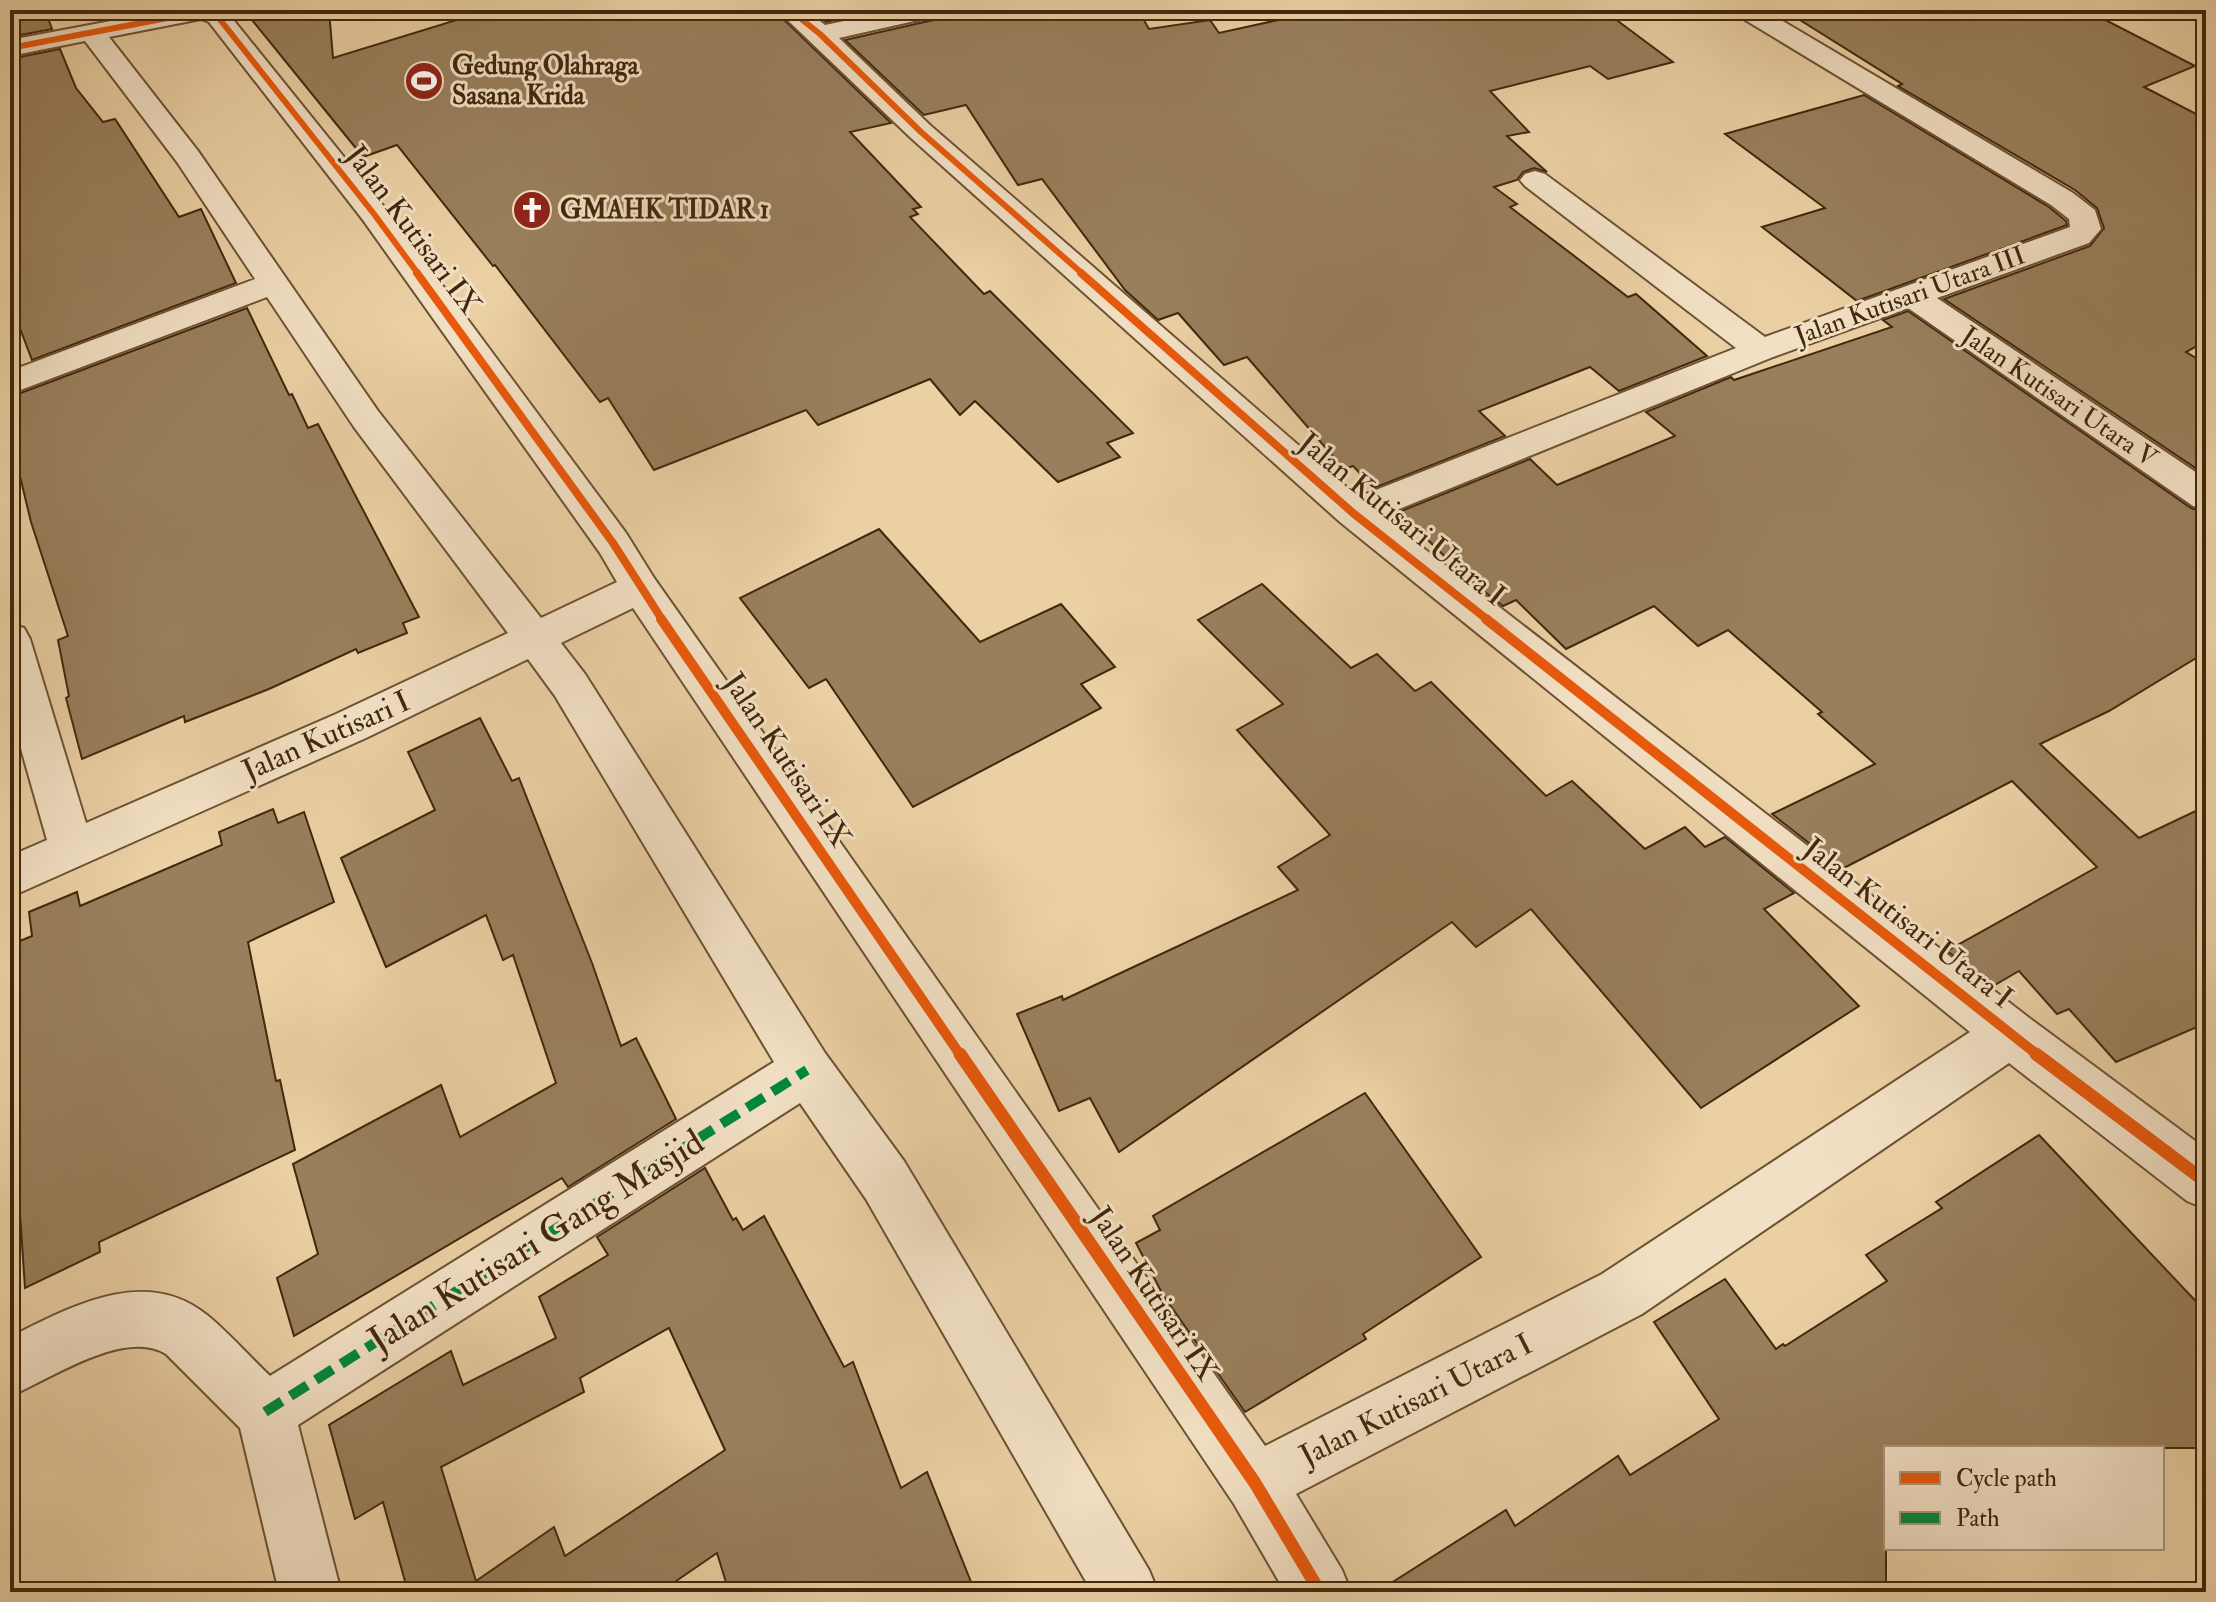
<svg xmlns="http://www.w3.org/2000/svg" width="2216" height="1602" viewBox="0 0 2216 1602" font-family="'IM FELL Double Pica',serif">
	<rect width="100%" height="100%" fill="#ebd0a4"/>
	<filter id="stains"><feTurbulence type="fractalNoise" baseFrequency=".0025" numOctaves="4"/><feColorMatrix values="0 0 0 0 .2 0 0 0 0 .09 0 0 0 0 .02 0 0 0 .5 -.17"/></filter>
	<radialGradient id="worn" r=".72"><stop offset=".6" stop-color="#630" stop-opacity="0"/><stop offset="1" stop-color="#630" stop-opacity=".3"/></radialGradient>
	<g fill="#997f5c" stroke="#41280d" stroke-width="2" fill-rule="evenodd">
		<polygon points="10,10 45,10 52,29 10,37"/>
		<polygon points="244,10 329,10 333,58 489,10 774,10 891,123 850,132 921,207 913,209 918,214 910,217 984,294 990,291 1133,433 1107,443 1120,457 1058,482 975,401 960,415 930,379 818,425 806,410 654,470 608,398 600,402 495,265 493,266 397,145 363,157"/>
		<polygon points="811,10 881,10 826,22"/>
		<polygon points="948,10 1138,10 1149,29 1210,20 1219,33 1324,10 1377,10 1388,19 1427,10 1603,10 1673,62 1608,79 1590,66 1490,91 1529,132 1507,136 1547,172 1534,168 1523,172 1517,180 1494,187 1517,204 1510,207 1628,297 1636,294 1707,356 1619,391 1590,367 1479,411 1505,436 1374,488 1353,466 1344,469 1247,357 1224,365 1178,313 1158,320 1125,290 1042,179 1018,185 966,105 924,115 845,40 942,18"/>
		<polygon points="1784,10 2086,10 2195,66 2144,87 2206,119 2206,341 2186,352 2206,364 2206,475 1944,299 2090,246 2104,228 2097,208 2075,190 1898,86 1902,84"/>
		<polygon points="60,49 76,88 103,122 115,119 179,217 201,209 236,283 32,360 10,302 10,59"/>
		<polygon points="1864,95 2049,207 2066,221 2067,225 1857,301 1762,227 1825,208 1725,134"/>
		<polygon points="247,308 289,395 292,394 308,428 318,424 419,617 403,623 407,633 358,653 356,649 269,689 185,722 184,716 82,759 66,698 69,696 58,640 68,636 31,522 10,435 10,397"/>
		<polygon points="1908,311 2191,508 2206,513 2206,652 2109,711 2040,744 2139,838 2206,806 2206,1023 2116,1062 2069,1009 2057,1014 2019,971 1993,986 1947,951 2097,867 2012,781 1842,869 1772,814 1875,764 1818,714 1822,712 1728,630 1698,646 1654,606 1566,649 1516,600 1503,606 1467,578 1399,512 1530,459 1557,485 1675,436 1646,412 1731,377 1734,380 1892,327 1883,320"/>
		<polygon points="879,529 980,642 1061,604 1115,667 1081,684 1101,708 913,807 826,679 809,688 740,598"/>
		<polygon points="1262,584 1351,668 1377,654 1415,691 1431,682 1546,796 1572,781 1645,849 1685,827 1705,847 1725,837 1794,893 1764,909 1859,1006 1701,1108 1531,909 1476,947 1452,922 1119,1152 1090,1098 1059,1111 1017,1014 1062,996 1063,1000 1298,890 1278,867 1330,835 1237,730 1283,704 1198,620"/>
		<polygon points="480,718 512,781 519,778 592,963 621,1046 636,1038 676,1119 568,1187 562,1178 294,1336 277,1278 318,1254 293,1164 441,1085 460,1137 556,1083 513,955 503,960 486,915 386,967 341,858 435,810 408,752"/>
		<polygon points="273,809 278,823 304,812 334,902 248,942 276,1081 280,1080 295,1150 99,1242 100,1252 25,1288 10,1065 10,945 32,936 29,912 77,892 80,906 222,845 219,832"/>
		<polygon points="1365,1093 1481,1257 1363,1334 1366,1339 1245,1412 1163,1295 1136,1243 1160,1230 1153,1216"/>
		<polygon points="2039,1135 2206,1312 2206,1448 1886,1448 1886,1592 1377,1592 1506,1510 1515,1526 1618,1456 1630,1475 1719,1419 1654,1322 1725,1279 1776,1349 1783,1344 1785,1346 1887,1281 1866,1255 1942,1208 1936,1202"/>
		<path d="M705,1168L733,1220L736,1218L743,1230L764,1216L844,1367L853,1362L901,1488L927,1472L975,1592H729L717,1553L660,1592H408L383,1502L355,1519L329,1425L451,1351L463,1385L556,1338L539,1297L608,1255L597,1237ZM669,1328L725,1450L565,1556L554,1527L476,1581L441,1467L584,1392L580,1378Z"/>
	</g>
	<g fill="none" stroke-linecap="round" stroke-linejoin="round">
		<g stroke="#6c5233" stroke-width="4">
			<path id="minor" d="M169,10L227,12L385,208L626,533L654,578L1265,1446L1602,1274L1970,1032L1340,522L911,138L777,10H806L825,25L896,10H945L941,15L839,38L931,126L1358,497L1736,348L1525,186L1520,180L1525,174L1535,171L1545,174L1765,337L2070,227L2069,219L2051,205L1737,15L1733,10H1764L2073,193L2095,210L2101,229L2089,243L1937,298L2206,479V510L2193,506L1908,308L1773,357L1382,516L2028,1017L2206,1149V1209L2187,1201L2009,1063L1642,1314L1296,1494L1342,1570L1351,1592H1285L1234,1504L633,608L561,643L585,674L825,1053L904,1161L1149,1570L1158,1592H1092L866,1199L800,1103L298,1425L341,1592H279L240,1428L166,1354C124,1328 51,1379 10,1396V1337C71,1307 145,1265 207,1315C229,1333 249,1356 270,1376L774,1062L555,696L528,659L366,738L10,897V856L47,840L10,710V624L24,628L30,639L86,823L336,714L508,633L354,427L267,297L10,394V371L255,279L177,162L85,41L10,56V40ZM201,19L209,22L363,220L600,553L617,582L541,618L378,411L198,151L109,37Z"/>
		</g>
		<use href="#minor" fill="#f2e0c4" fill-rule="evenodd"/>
		<polyline stroke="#00873e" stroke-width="10" stroke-dasharray="20 10" stroke-linecap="butt" points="265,1412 807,1070"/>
		<g stroke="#f2e0c4" stroke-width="9">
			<g id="cycleway-far3">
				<polyline points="790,10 820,34 921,132 1084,275"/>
				<polyline points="10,48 204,11 218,17 374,214 419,275"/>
			</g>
		</g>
		<g stroke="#f2e0c4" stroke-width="12">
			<g id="cycleway-far2">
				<polyline points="417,273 613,543 663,621"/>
				<polyline points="1081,273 1353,513 1489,621"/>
			</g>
		</g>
		<g stroke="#f2e0c4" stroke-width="15">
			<g id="cycleway-far1">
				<polyline points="661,619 961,1056"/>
				<polyline points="1486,619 2039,1056"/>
			</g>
		</g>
		<g stroke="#f2e0c4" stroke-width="18">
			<g id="cycleway">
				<polyline points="960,1054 1255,1483 1320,1592"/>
				<polyline points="2036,1054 2206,1182"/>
			</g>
		</g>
		<use href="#cycleway-far3" stroke="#e8590c" stroke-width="6"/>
		<use href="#cycleway-far2" stroke="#e8590c" stroke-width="8"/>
		<use href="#cycleway-far1" stroke="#e8590c" stroke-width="10"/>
		<use href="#cycleway" stroke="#e8590c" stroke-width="13"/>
	</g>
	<defs>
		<g id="stadium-disc" transform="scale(2)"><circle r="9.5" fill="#8f2418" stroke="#f2e0c4"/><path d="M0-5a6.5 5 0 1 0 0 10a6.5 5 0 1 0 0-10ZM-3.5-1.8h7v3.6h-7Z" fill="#fff"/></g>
		<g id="church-disc" transform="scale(2)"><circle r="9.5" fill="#8f2418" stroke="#f2e0c4"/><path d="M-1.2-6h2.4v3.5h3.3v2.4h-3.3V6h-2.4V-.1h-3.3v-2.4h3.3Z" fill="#fff"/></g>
	</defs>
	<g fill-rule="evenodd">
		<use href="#stadium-disc" x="424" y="81"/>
		<use href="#church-disc" x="532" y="210"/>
	</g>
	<g text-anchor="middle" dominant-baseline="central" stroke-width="6" stroke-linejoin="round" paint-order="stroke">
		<g font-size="26" font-weight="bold" fill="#41280d" stroke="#f2e0c4" text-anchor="start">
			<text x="452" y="66">Gedung Olahraga<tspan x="452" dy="30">Sasana Krida</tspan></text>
			<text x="560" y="210">GMAHK TIDAR 1</text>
		</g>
		<g font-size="26" fill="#41280d" stroke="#f2e0c4">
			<text transform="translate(1910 296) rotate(-20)">Jalan Kutisari Utara III</text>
			<text transform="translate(2059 397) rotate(34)">Jalan Kutisari Utara V</text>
		</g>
		<g font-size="30" fill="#41280d" stroke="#f2e0c4">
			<text transform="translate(413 230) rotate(53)">Jalan Kutisari IX</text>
			<text transform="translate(1402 519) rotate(39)">Jalan Kutisari Utara I</text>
			<text transform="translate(326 736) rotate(-24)">Jalan Kutisari I</text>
			<text transform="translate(787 760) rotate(56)">Jalan Kutisari IX</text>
			<text transform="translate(1908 923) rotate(38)">Jalan Kutisari Utara I</text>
			<text transform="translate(1154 1294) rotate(56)">Jalan Kutisari IX</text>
			<text transform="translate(1416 1400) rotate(-27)">Jalan Kutisari Utara I</text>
		</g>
		<g font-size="36" fill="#41280d" stroke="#f2e0c4">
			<text transform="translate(536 1241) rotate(-32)">Jalan Kutisari Gang Masjid</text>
		</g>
	</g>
	<rect width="2216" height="1602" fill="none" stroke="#ebd0a4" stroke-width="40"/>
	<rect x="12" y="12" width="2192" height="1578" fill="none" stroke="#41280d" stroke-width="4"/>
	<rect x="20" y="20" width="2176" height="1562" fill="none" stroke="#41280d" stroke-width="2"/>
	<rect x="1884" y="1446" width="280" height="104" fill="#f2e0c4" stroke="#ab967b" stroke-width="2"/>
	<rect x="1900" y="1472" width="40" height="12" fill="#e8590c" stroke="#ab967b" stroke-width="2"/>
	<text x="1956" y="1486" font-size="24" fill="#41280d">Cycle path</text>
	<rect x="1900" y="1512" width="40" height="12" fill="#00873e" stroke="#ab967b" stroke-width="2"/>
	<text x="1956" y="1526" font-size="24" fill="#41280d">Path</text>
	<rect width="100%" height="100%" filter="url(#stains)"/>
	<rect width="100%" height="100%" fill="url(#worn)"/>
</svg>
